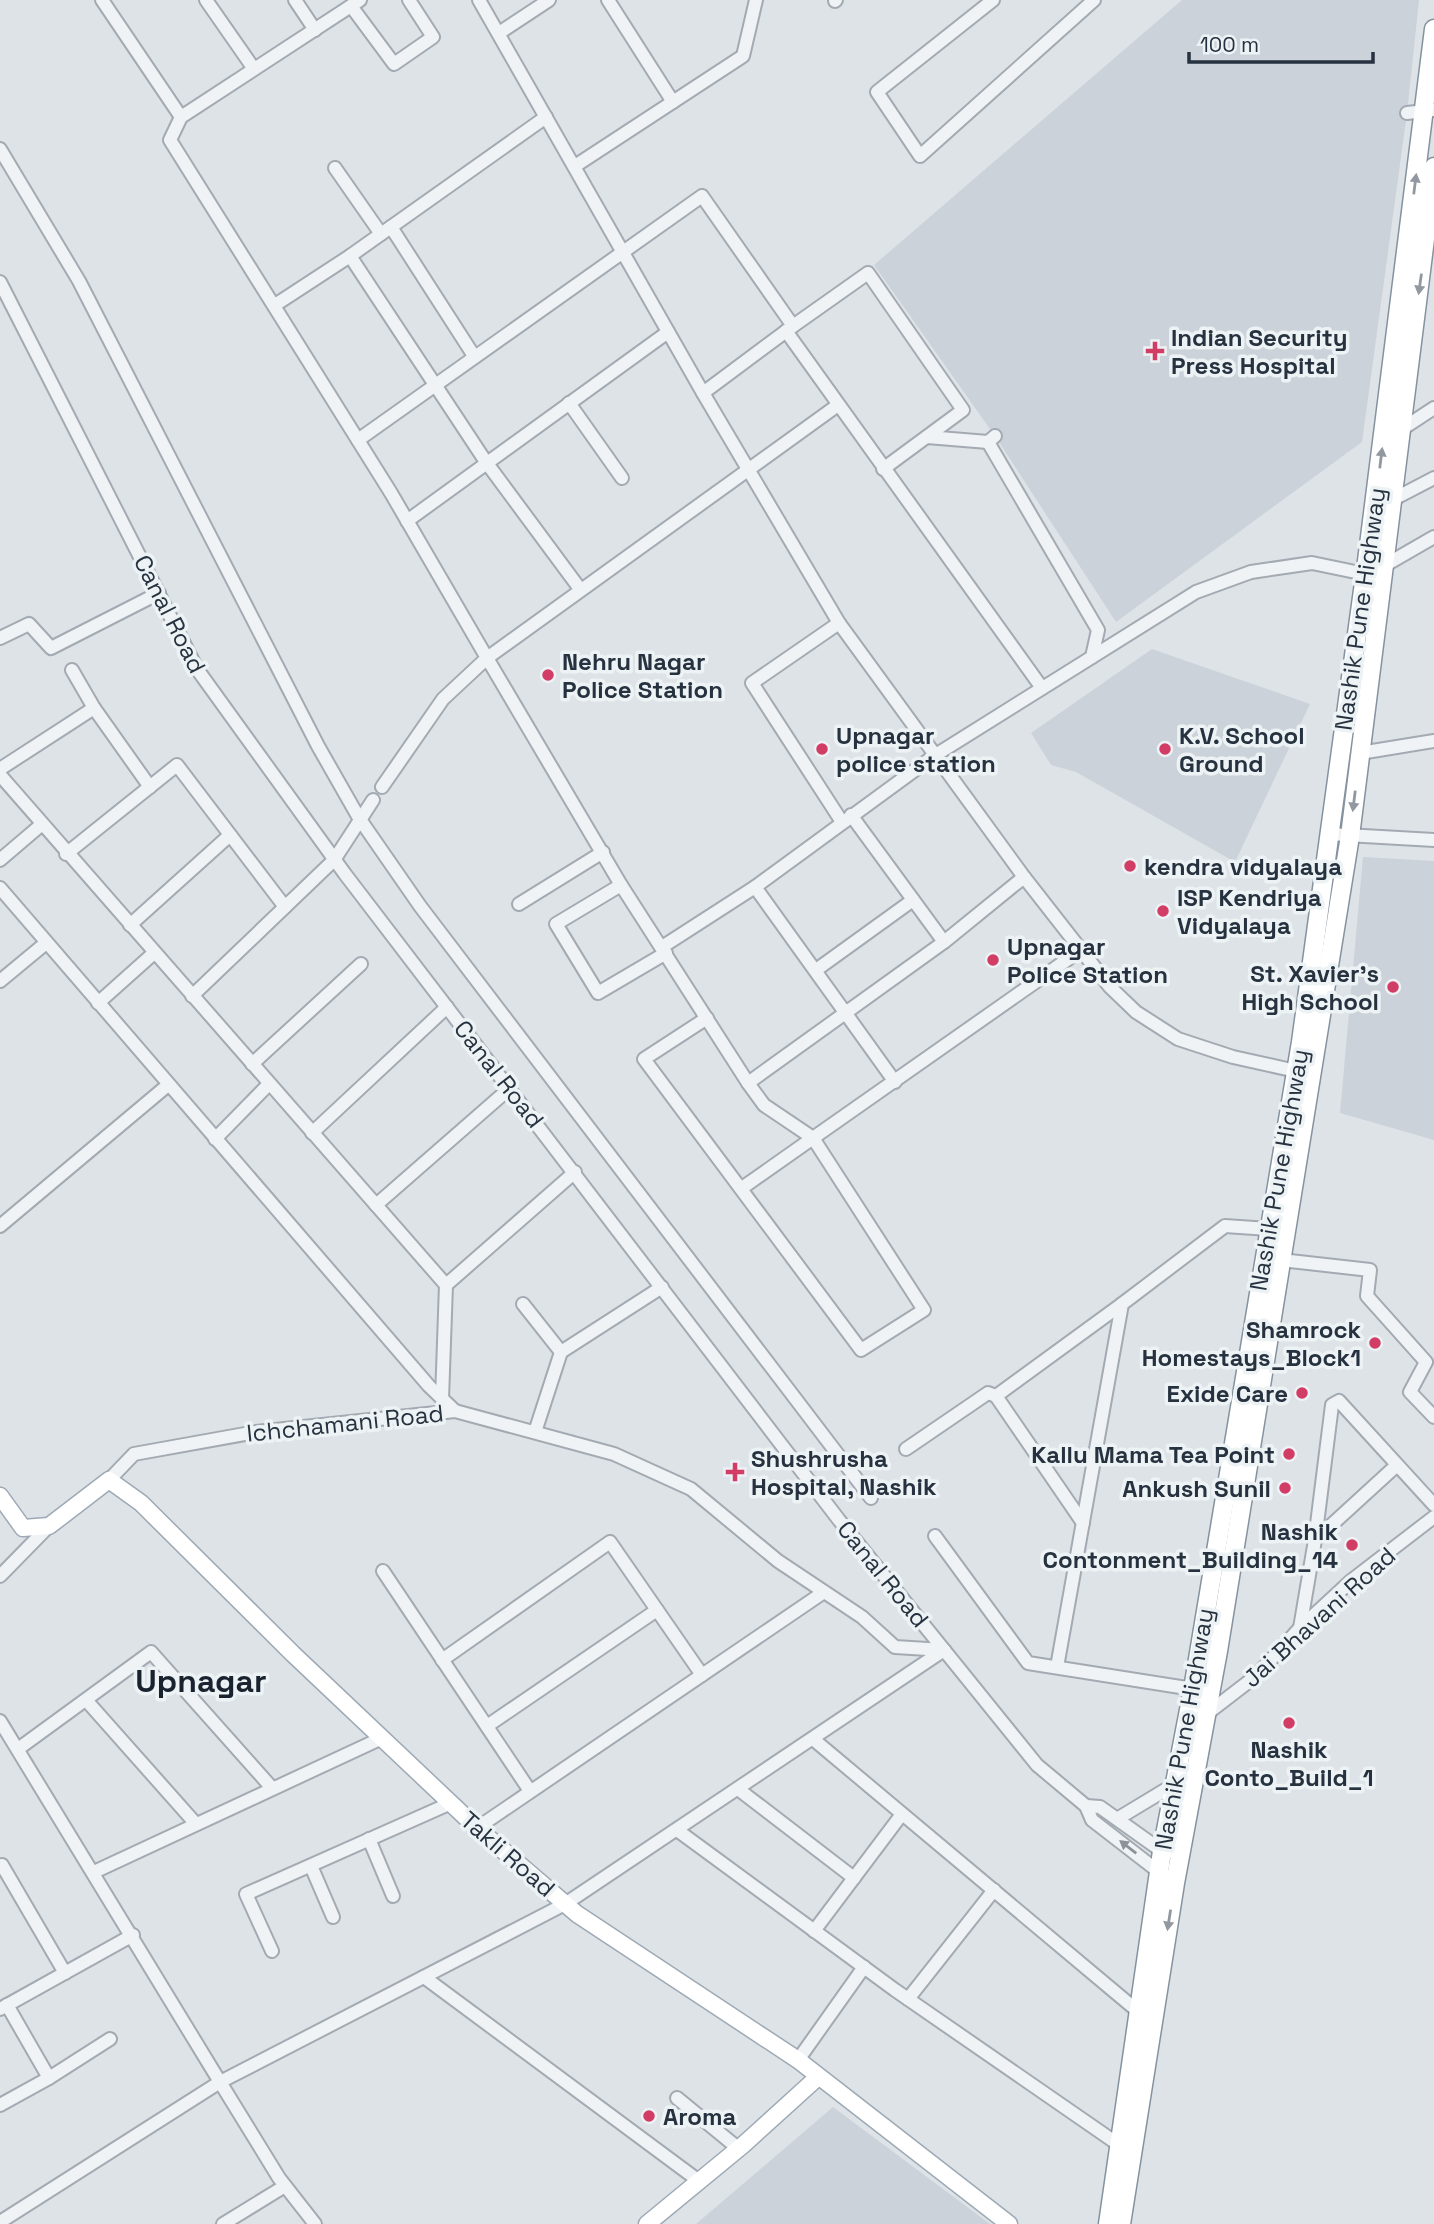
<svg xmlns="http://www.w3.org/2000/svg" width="1434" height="2224" viewBox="0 0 1434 2224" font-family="'Space Grotesk',sans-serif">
	<rect width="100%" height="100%" fill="#dee3e8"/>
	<g fill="#ccd2da">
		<polygon points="1182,0 1419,0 1407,113 1362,442 1116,622 995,436 874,265"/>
		<polygon points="1152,649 1310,704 1235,862 1076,772 1051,765 1031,733"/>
		<polygon points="1363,857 1434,861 1434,1140 1340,1113"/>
		<polygon points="833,2107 990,2224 696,2224"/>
	</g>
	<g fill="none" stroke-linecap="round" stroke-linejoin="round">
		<g stroke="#a3aab2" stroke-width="16">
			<g id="minor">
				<polyline points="102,0 181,117"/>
				<polyline points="206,0 254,69"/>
				<polyline points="295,0 315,30"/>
				<polyline points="360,0 181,117 170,140 391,493 487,658 443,699 382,787"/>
				<polyline points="479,0 703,393 839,623 1024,877 1110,987 1136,1012 1178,1039 1233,1057 1296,1071"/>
				<polyline points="608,0 673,102"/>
				<polyline points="993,0 877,92 920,156 1094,0"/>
				<polyline points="835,1 836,0"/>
				<polyline points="351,6 394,64 433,37 409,0"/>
				<polyline points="499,33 549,0"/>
				<polyline points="1407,113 1434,110"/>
				<polyline points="0,149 79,281 318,746 359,818 420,906 871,1498"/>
				<polyline points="575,166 743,56 756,0"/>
				<polyline points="335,168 381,234"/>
				<polyline points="391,227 474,356"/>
				<polyline points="350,256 486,462 580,589"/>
				<polyline points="0,282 197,669 345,874 839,1520 1037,1765 1086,1806 1092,1820 1163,1875"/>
				<polyline points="275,305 350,256 546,117"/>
				<polyline points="793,326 868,273 963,410 883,469"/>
				<polyline points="786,331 1042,688"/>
				<polyline points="569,403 622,478"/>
				<polyline points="838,405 487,658 621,885 748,1083 764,1105 813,1138 1081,950"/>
				<polyline points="1399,431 1434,408"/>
				<polyline points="927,437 988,442 995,436"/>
				<polyline points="358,440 702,196 793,326 703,393"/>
				<polyline points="988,442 1098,630 1092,657"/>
				<polyline points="1390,501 1434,478"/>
				<polyline points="407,521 668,332"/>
				<polyline points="1382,567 1434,537"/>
				<polyline points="839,623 752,683 842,822"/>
				<polyline points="0,638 29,624 51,648 159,593"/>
				<polyline points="72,670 94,708 150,787"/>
				<polyline points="1360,753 1434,741"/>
				<polyline points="0,769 94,708"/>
				<polyline points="0,775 446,1285 575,1172"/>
				<polyline points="851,815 944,942"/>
				<polyline points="1329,834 1434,840"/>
				<polyline points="66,854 177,765 285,907"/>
				<polyline points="0,860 41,825"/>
				<polyline points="621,885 556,924 598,993 666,953"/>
				<polyline points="755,887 895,1082"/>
				<polyline points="0,888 429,1386 455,1411"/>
				<polyline points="519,904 603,852"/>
				<polyline points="130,925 230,835"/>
				<polyline points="662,947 755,887 934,756 1196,592 1251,572 1312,563 1365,574"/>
				<polyline points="816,970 913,900"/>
				<polyline points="0,981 46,943"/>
				<polyline points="192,996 334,860 373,800"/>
				<polyline points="98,1003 154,953"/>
				<polyline points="707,1018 644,1059 861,1350 924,1310 813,1138 742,1188"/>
				<polyline points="252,1064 361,964"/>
				<polyline points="748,1083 944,942 1024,877"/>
				<polyline points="312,1133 447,1007"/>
				<polyline points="215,1139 269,1084"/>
				<polyline points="376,1205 510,1088"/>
				<polyline points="0,1226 168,1085"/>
				<polyline points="1281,1260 1370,1270 1367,1296 1426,1362 1410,1392 1434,1417"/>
				<polyline points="523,1304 561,1352"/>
				<polyline points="442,1399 446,1285"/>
				<polyline points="535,1432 561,1352 662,1287"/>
				<polyline points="906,1449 988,1393 996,1396"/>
				<polyline points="109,1480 134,1454 256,1432 455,1411 614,1454 691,1489 778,1561 862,1617 895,1647 944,1650"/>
				<polyline points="1083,1523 996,1396 1122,1304"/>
				<polyline points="935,1536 1028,1663 1193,1689"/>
				<polyline points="1315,1540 1332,1405 1339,1401 1434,1505"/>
				<polyline points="383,1571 530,1791"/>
				<polyline points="0,1576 49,1526"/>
				<polyline points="1300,1628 1315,1540 1397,1465"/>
				<polyline points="442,1660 610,1542 702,1675"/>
				<polyline points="1057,1667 1122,1304 1225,1226 1269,1229"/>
				<polyline points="86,1700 196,1824"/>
				<polyline points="1204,1716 1256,1676 1300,1628 1352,1580 1434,1517"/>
				<polyline points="0,1721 220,2082 0,2222"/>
				<polyline points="487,1726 657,1610"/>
				<polyline points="813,1739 1140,2013"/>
				<polyline points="18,1749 151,1652 272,1788"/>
				<polyline points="738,1789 854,1878"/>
				<polyline points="1086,1806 1100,1807 1166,1854"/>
				<polyline points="1117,1819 1175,1784"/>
				<polyline points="477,1828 824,1592"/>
				<polyline points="677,1830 895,1990 1125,2149"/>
				<polyline points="369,1839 393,1896"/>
				<polyline points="0,1866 2,1865 65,1973"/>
				<polyline points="311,1866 333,1917"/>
				<polyline points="94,1872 382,1738"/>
				<polyline points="814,1931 902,1814"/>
				<polyline points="272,1951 246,1894 451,1803"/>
				<polyline points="424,1977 699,2181"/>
				<polyline points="908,1999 994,1890"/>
				<polyline points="0,2009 133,1935"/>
				<polyline points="798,2060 864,1967"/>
				<polyline points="49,2078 110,2039"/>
				<polyline points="677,2098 739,2149"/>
				<polyline points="0,2105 49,2078 7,2005"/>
				<polyline points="223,2224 285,2186"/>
				<polyline points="315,2224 279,2178 220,2082 565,1904 944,1650"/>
			</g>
		</g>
		<g stroke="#9da9b4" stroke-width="19">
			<g id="major">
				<polyline points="0,1496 23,1528 49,1526 109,1480 141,1503 293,1654 477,1828 577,1914 798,2060 1009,2224"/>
				<polyline points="647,2224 743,2145 818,2077"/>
			</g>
		</g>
		<g stroke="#85929f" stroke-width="21">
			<g id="highway">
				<polyline points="1108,2224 1162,1851 1193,1689 1301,1042 1367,561 1434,29"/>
				<polyline points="1121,2224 1175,1883 1218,1651 1350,836 1434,167"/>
			</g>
		</g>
		<use href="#minor" stroke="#f0f3f6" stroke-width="12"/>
		<use href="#major" stroke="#fff" stroke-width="16"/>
		<use href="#highway" stroke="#fff" stroke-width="18"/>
	</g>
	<defs><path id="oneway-solid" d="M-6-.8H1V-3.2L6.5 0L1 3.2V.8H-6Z" transform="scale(1.75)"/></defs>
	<g fill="#92989f">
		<use href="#oneway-solid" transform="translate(1415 184) rotate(-83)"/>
		<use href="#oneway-solid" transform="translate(1420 284) rotate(98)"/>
		<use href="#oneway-solid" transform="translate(1381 458) rotate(-83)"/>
		<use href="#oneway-solid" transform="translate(1354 801) rotate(97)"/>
		<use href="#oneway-solid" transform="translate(1169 1920) rotate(99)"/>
	</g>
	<use fill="#8b929a" href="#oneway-solid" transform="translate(1128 1847) rotate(-142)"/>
	<g fill="#d23d65" stroke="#edf2f5" stroke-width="2.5">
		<path d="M1151.5 340.5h7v7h7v7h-7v7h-7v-7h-7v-7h7z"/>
		<circle cx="548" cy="675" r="7"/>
		<circle cx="822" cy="749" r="7"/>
		<circle cx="1165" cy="749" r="7"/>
		<circle cx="1130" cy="866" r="7"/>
		<circle cx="1163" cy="911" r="7"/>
		<circle cx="993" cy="960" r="7"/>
		<circle cx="1393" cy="987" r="7"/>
		<circle cx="1375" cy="1343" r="7"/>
		<circle cx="1302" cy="1393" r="7"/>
		<circle cx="1289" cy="1454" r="7"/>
		<path d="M731.5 1461.5h7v7h7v7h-7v7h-7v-7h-7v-7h7z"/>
		<circle cx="1285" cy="1488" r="7"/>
		<circle cx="1352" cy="1545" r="7"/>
		<circle cx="1289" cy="1723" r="7"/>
		<circle cx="649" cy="2116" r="7"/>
	</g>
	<g text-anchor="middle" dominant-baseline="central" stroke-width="7" stroke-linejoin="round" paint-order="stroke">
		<g font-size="24" font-weight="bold" fill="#26323f" stroke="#edf2f5" text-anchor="start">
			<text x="1171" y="337">Indian Security<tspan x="1171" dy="28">Press Hospital</tspan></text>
			<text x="562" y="661">Nehru Nagar<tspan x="562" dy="28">Police Station</tspan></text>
			<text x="836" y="735">Upnagar<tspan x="836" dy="28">police station</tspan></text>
			<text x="1179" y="735">K.V. School<tspan x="1179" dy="28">Ground</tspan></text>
			<text x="1144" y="866">kendra vidyalaya</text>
			<text x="1177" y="897">ISP Kendriya<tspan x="1177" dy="28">Vidyalaya</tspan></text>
			<text x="1007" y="946">Upnagar<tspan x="1007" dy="28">Police Station</tspan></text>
			<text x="1379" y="973" text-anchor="end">St. Xavier's<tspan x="1379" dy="28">High School</tspan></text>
			<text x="1361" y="1329" text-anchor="end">Shamrock<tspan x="1361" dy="28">Homestays_Block1</tspan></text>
			<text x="1288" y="1393" text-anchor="end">Exide Care</text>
			<text x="1275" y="1454" text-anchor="end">Kallu Mama Tea Point</text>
			<text x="751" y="1458">Shushrusha<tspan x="751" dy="28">Hospital, Nashik</tspan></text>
			<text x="1271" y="1488" text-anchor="end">Ankush Sunil</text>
			<text x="1338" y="1531" text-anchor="end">Nashik<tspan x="1338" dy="28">Contonment_Building_14</tspan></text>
			<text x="1289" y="1749" text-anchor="middle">Nashik<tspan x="1289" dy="28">Conto_Build_1</tspan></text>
			<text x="663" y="2116">Aroma</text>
		</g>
		<g font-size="24" fill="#26323f" stroke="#edf2f5">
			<text transform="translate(1360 609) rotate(-82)">Nashik Pune Highway</text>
			<text transform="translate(170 614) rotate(63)">Canal Road</text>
			<text transform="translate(499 1074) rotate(52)">Canal Road</text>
			<text transform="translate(1279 1170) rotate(-80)">Nashik Pune Highway</text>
			<text transform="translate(345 1423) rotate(-6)">Ichchamani Road</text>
			<text transform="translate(883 1574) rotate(51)">Canal Road</text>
			<text transform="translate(1319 1617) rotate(-42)">Jai Bhavani Road</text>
			<text transform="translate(1184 1729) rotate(-80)">Nashik Pune Highway</text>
			<text transform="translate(508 1854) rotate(41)">Takli Road</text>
		</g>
		<g font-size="32" font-weight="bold" fill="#192330" stroke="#edf2f5">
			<text x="201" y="1681">Upnagar</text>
		</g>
	</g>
	<path d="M1189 52v10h184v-10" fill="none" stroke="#26323f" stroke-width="3.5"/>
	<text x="1200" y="52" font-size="21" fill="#26323f" stroke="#edf2f5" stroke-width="5" paint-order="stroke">100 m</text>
</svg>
